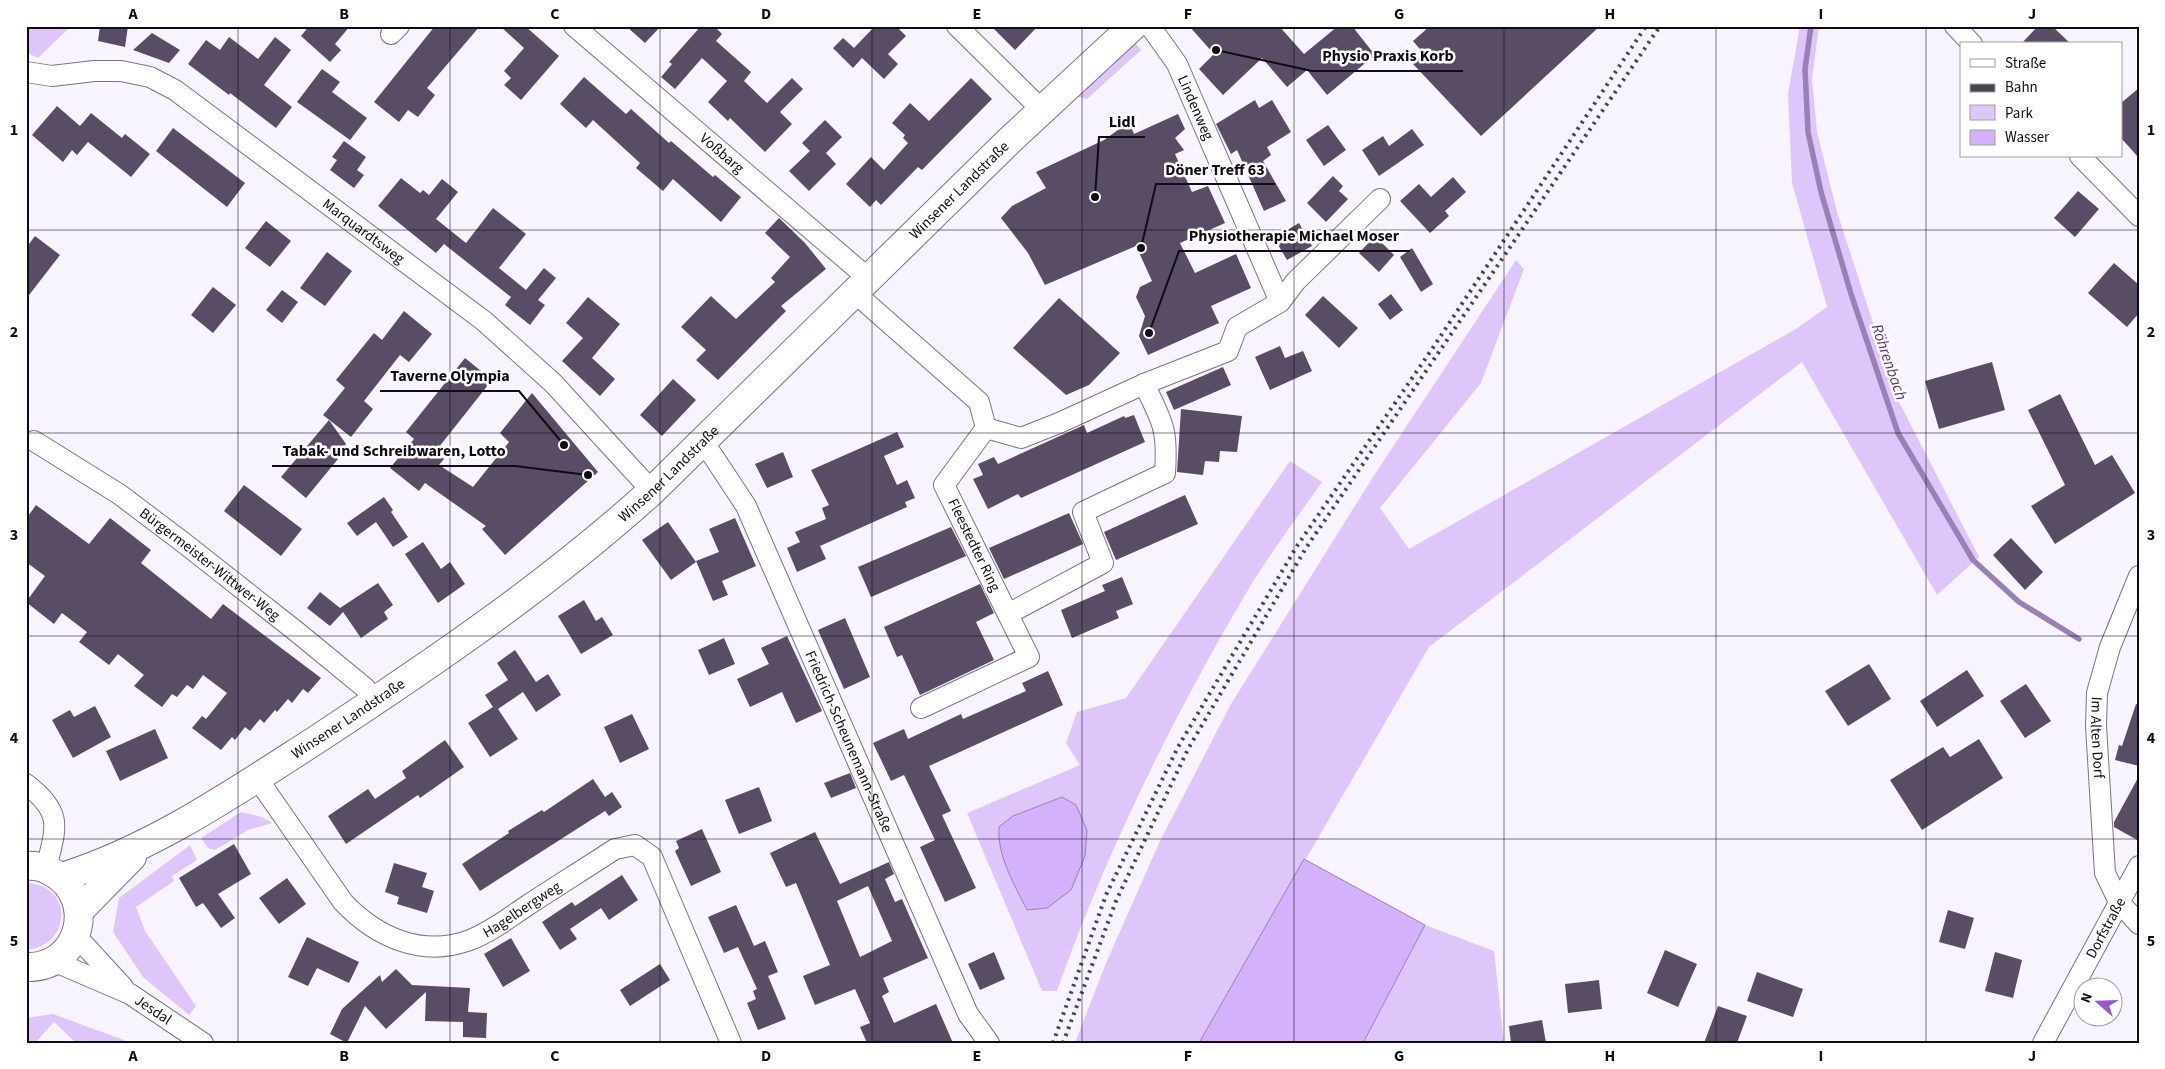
<svg xmlns="http://www.w3.org/2000/svg" width="2165" height="1069" viewBox="0 0 2165 1069" font-family="'Source Sans 3',sans-serif">
	<rect width="100%" height="100%" fill="#f8f4ff"/>
	<g fill="#dec6fb">
		<polygon points="26,26 71,26 38,58 26,52"/>
		<polygon points="1800,26 1819,26 1812,79 1817,132 1837,212 1898,400 1979,557 1937,595 1802,362 1429,647 1199,1043 1075,1043 1106,963 1160,841 1231,704 1373,477 1516,260 1524,269 1481,383 1380,508 1409,549 1796,329 1827,307 1792,183 1788,94"/>
		<polygon points="1133,41 1141,50 1087,99 1079,97 1078,94"/>
		<path d="M1290,461L1322,482C1296,519 1268,556 1245,595C1171,721 1106,853 1057,991H1042L967,813L1080,765L1066,743L1077,712L1126,698Z"/>
		<polygon points="241,812 262,817 272,823 248,830 215,850 208,848 201,838"/>
		<polygon points="190,845 197,860 172,876 174,881 136,907 145,931 196,1006 189,1015 143,977 113,932 119,898"/>
		<path d="M26,883C73,884 73,944 27,950Z"/>
		<polygon points="1425,925 1494,951 1504,1043 1363,1043"/>
		<polygon points="53,1014 132,1043 76,1043 54,1022 35,1043 26,1043 26,1018"/>
	</g>
	<g fill="#d4b1fb" stroke="#9980b6">
		<path d="M1062,797L1076,805L1087,830L1085,856L1071,890L1047,908L1027,910C1014,884 997,856 999,827L1013,816Z"/>
		<polygon points="1304,859 1425,925 1363,1043 1199,1043"/>
	</g>
	<g fill="none" stroke-linecap="round" stroke-linejoin="round">
		<polyline stroke="#9980b6" stroke-width="5.5" points="1811,26 1805,69 1808,132 1821,192 1851,294 1898,433 1973,560 2019,602 2079,639"/>
	</g>
	<g fill="#584d65" fill-rule="evenodd">
		<polygon points="100,26 128,26 125,47 98,41"/>
		<polygon points="309,26 350,26 335,44 341,50 330,62 301,36"/>
		<polygon points="435,26 480,26 427,88 435,95 418,117 408,110 399,122 374,102"/>
		<polygon points="500,26 525,26 559,56 521,100 504,85 511,78 504,71 524,48"/>
		<polygon points="626,26 661,26 645,43"/>
		<polygon points="701,26 714,26 722,34 716,41 751,72 744,81 767,103 792,78 803,89 780,112 792,124 765,152 730,118 728,121 708,102 727,81 702,58 675,89 661,77 672,64 669,62"/>
		<polygon points="875,26 896,26 906,36 888,54 898,64 884,79 862,58 853,68 833,48 843,38 854,48"/>
		<polygon points="991,26 1038,26 1015,50"/>
		<polygon points="1189,26 1279,26 1304,54 1338,26 1352,26 1375,55 1327,95 1307,70 1287,87 1262,58 1223,95 1199,69 1214,54"/>
		<polygon points="1430,26 1600,26 1481,136 1413,64 1424,54 1413,41"/>
		<polygon points="2038,26 2052,26 2071,44 2021,44"/>
		<polygon points="152,33 180,50 169,63 133,50"/>
		<polygon points="229,37 258,59 275,37 291,50 264,85 292,107 276,128 230,93 229,95 188,64 206,40 220,50"/>
		<polygon points="322,69 340,82 332,92 367,118 350,140 297,102"/>
		<polygon points="584,77 626,114 631,109 669,143 671,141 713,177 715,175 741,197 721,222 673,179 663,191 636,168 640,163 593,120 586,128 560,104"/>
		<polygon points="971,78 992,99 922,170 918,167 881,205 876,200 870,207 846,184 871,157 884,170 908,143 903,138 905,135 892,123 910,103 929,121"/>
		<polygon points="2139,88 2139,158 2121,138 2121,103"/>
		<polygon points="1255,100 1259,108 1272,100 1291,132 1267,147 1271,155 1263,161 1286,201 1264,211 1237,150 1231,154 1216,124"/>
		<polygon points="57,106 80,126 91,113 122,138 125,134 150,154 131,177 88,142 77,155 72,150 63,162 32,135"/>
		<polygon points="1178,114 1185,129 1175,138 1184,150 1175,154 1192,192 1208,186 1225,223 1180,243 1195,273 1236,254 1251,288 1211,306 1219,323 1148,355 1139,336 1145,316 1136,297 1140,287 1152,281 1136,246 1045,285 1028,253 1001,218 1012,206 1046,188 1036,172 1104,140 1129,122 1134,134"/>
		<polygon points="825,120 842,137 826,153 836,164 809,191 789,171 810,151 802,143"/>
		<polygon points="1328,125 1346,150 1324,166 1306,140"/>
		<polygon points="173,128 245,183 227,207 156,151"/>
		<polygon points="1412,129 1424,145 1379,176 1362,150 1383,136 1389,146"/>
		<polygon points="344,141 366,157 357,170 364,175 354,188 330,170 337,160 332,157"/>
		<polygon points="1333,176 1343,186 1339,191 1348,199 1326,222 1307,203"/>
		<polygon points="1453,177 1466,192 1445,211 1449,216 1430,233 1400,201 1419,184 1431,197"/>
		<polygon points="401,178 420,193 423,190 429,195 442,179 458,192 436,219 466,243 493,208 526,234 499,268 526,290 544,268 556,278 538,300 545,305 530,325 505,305 511,297 444,244 436,253 378,206"/>
		<polygon points="2078,191 2099,209 2075,237 2054,218"/>
		<polygon points="779,218 805,243 826,269 781,306 786,311 718,380 696,360 706,350 681,327 711,296 736,319 775,282 771,278 790,257 765,233"/>
		<polygon points="266,221 291,241 270,267 245,248"/>
		<polygon points="1299,223 1312,246 1287,260 1274,238"/>
		<polygon points="35,236 60,255 26,299 26,248"/>
		<polygon points="1375,236 1394,255 1379,272 1359,253"/>
		<polygon points="1412,248 1433,284 1421,292 1400,257"/>
		<polygon points="327,252 352,271 325,306 300,288"/>
		<polygon points="2114,263 2139,285 2139,313 2127,327 2088,293"/>
		<polygon points="213,287 236,305 213,333 191,315"/>
		<polygon points="282,290 298,302 282,323 266,310"/>
		<polygon points="1391,294 1403,310 1390,320 1378,304"/>
		<polygon points="1323,296 1358,328 1339,348 1305,315"/>
		<polygon points="588,297 620,324 592,358 615,379 600,396 562,361 583,338 566,323"/>
		<polygon points="1059,298 1120,353 1089,385 1066,395 1013,348"/>
		<polygon points="404,311 432,334 409,362 400,355 364,401 373,409 351,437 323,415 345,388 336,380 374,333 382,340"/>
		<polygon points="1280,346 1285,358 1303,351 1312,371 1270,390 1255,357"/>
		<polygon points="465,358 492,380 435,452 444,459 439,465 473,487 509,442 500,433 532,393 598,472 505,555 482,529 486,526 425,483 419,491 390,468 414,439 406,432"/>
		<polygon points="1992,362 2005,410 1939,429 1925,381"/>
		<polygon points="1223,367 1231,385 1174,410 1166,392"/>
		<polygon points="673,379 696,400 662,436 640,415"/>
		<polygon points="2060,394 2095,465 2112,455 2135,493 2055,544 2031,506 2065,485 2028,410"/>
		<polygon points="1181,409 1242,416 1237,452 1220,451 1219,462 1205,461 1203,475 1177,472"/>
		<polygon points="1134,415 1145,442 1021,498 1018,494 988,509 973,479 983,475 978,464 994,457 998,464 1084,425 1087,433 1124,416 1125,418"/>
		<polygon points="329,420 346,444 335,457 338,459 306,498 281,477"/>
		<polygon points="897,432 904,447 884,456 897,485 907,480 915,498 905,502 907,507 820,546 826,559 797,572 787,548 800,542 795,532 826,519 822,508 829,505 811,470"/>
		<polygon points="783,452 793,477 767,488 755,464"/>
		<polygon points="244,485 302,529 281,556 224,511"/>
		<polygon points="1185,495 1198,524 1116,560 1104,532"/>
		<polygon points="384,497 393,510 391,512 408,537 393,547 376,522 357,536 347,523"/>
		<polygon points="36,505 89,544 110,518 151,550 141,563 211,619 223,604 321,678 308,693 303,689 292,703 288,699 277,712 275,710 264,723 260,719 250,731 245,727 235,740 232,737 221,750 192,728 202,716 206,719 227,693 203,675 193,689 187,685 177,697 172,694 162,707 134,686 144,675 118,654 109,665 79,642 87,632 62,613 54,624 26,602 45,576 26,562 26,519"/>
		<polygon points="1069,513 1083,544 1004,579 989,548"/>
		<polygon points="735,518 756,566 722,581 728,595 713,601 696,561 719,552 709,529"/>
		<polygon points="668,522 696,562 671,580 642,540"/>
		<polygon points="951,527 966,556 871,597 858,567"/>
		<polygon points="2011,538 2043,572 2025,590 1993,555"/>
		<polygon points="423,542 441,569 450,562 465,584 438,603 405,554"/>
		<polygon points="1122,577 1133,604 1116,611 1119,618 1072,638 1061,610 1105,591 1102,585"/>
		<polygon points="378,583 393,605 384,612 388,619 361,638 343,612 330,626 307,608 320,592 340,608"/>
		<polygon points="980,584 994,613 976,622 994,660 920,695 902,655 897,657 884,627"/>
		<polygon points="584,600 596,621 602,617 613,635 581,654 558,616"/>
		<polygon points="845,618 870,677 844,689 818,630"/>
		<polygon points="787,636 822,711 796,723 782,692 750,707 737,679 769,664 761,648"/>
		<polygon points="724,638 735,664 709,675 698,650"/>
		<polygon points="515,650 536,682 548,674 561,695 536,712 523,692 498,709 518,739 490,757 468,723 493,707 485,695 508,680 497,663"/>
		<polygon points="1869,664 1891,699 1848,726 1825,691"/>
		<polygon points="1967,670 1984,696 1937,727 1920,701"/>
		<polygon points="1048,671 1063,705 929,766 951,811 942,815 976,888 945,902 920,847 935,840 904,775 891,781 873,743 904,729 908,739 961,714 963,719 1026,691 1022,683"/>
		<polygon points="2026,684 2051,721 2025,738 2000,701"/>
		<polygon points="2136,704 2139,705 2139,766 2115,760 2119,745 2122,746"/>
		<polygon points="95,706 111,737 73,758 52,720 70,710 74,717"/>
		<polygon points="632,714 649,749 620,763 604,727"/>
		<polygon points="155,729 168,758 120,781 106,751"/>
		<polygon points="1979,739 2003,778 1922,830 1890,780 1943,747 1950,757"/>
		<polygon points="445,740 464,767 420,798 418,795 346,844 328,816 368,789 375,799 406,778 402,771"/>
		<polygon points="850,773 856,788 831,798 824,783"/>
		<polygon points="2139,776 2139,841 2114,827 2114,822"/>
		<polygon points="593,779 605,797 612,792 622,807 609,816 605,811 480,891 462,864 509,833 508,831 542,810 544,812"/>
		<polygon points="759,787 772,821 739,834 725,800"/>
		<polygon points="702,829 721,872 691,886 675,851 679,848 676,841"/>
		<path d="M815,832L840,884L889,862L894,874L885,879L895,902L902,899L928,958L883,978L889,992L882,996L894,1023L936,1004L953,1043H867L860,1027L870,1023L855,989L815,1005L803,976L830,965L796,883L786,887L770,853ZM868,886L892,941L860,957L837,901Z"/>
		<polygon points="234,844 251,874 218,894 235,918 221,928 203,903 196,907 179,878"/>
		<polygon points="394,863 427,873 422,887 434,891 427,913 397,904 399,897 385,892"/>
		<polygon points="622,875 638,900 609,920 601,908 570,929 577,939 560,950 542,922 572,902 575,906"/>
		<polygon points="287,878 306,904 279,924 259,898"/>
		<polygon points="736,905 754,946 765,941 778,972 768,976 786,1019 758,1030 747,1003 756,999 753,991 757,989 738,947 724,953 708,917"/>
		<polygon points="1948,910 1974,918 1965,949 1939,942"/>
		<polygon points="307,937 359,962 349,983 317,968 308,986 288,977"/>
		<polygon points="511,938 530,971 503,987 484,954"/>
		<polygon points="1665,950 1697,964 1678,1007 1647,993"/>
		<polygon points="994,952 1005,979 980,990 968,964"/>
		<polygon points="1995,952 2022,960 2013,998 1985,991"/>
		<polygon points="660,964 670,980 630,1006 620,990"/>
		<polygon points="396,969 412,985 470,988 468,1012 487,1013 486,1038 463,1037 463,1022 425,1021 426,992 386,1029 365,1006 347,1043 330,1034 342,1009 380,975 382,982"/>
		<polygon points="1757,972 1803,989 1793,1017 1747,1001"/>
		<polygon points="1599,980 1602,1009 1568,1013 1565,984"/>
		<polygon points="1718,1006 1747,1016 1737,1043 1704,1043"/>
		<polygon points="1542,1020 1546,1043 1511,1043 1509,1026"/>
	</g>
	<g fill="none" stroke-linecap="round" stroke-linejoin="round">
		<g stroke="#7c718a" stroke-width="22">
			<g id="street">
				<path id="s1" d="M574,26L869,279"/>
				<polyline points="957,26 1042,110"/>
				<path id="s2" d="M1150,26L1177,64L1280,302"/>
				<polyline points="1955,26 1972,44"/>
				<polyline points="391,34 399,26"/>
				<path id="s3" d="M26,72L52,76L94,71H121L150,77L175,90L484,321L553,383L652,491"/>
				<polyline points="2080,156 2139,216"/>
				<polyline points="855,293 979,402 986,428"/>
				<polyline points="986,428 1021,438 1059,423 1144,384 1228,351 1237,327 1280,302 1296,281 1380,199"/>
				<path id="s4" d="M34,441L119,494L184,543L297,632L364,687L376,700"/>
				<path id="s5" d="M702,443L713,456L746,506L968,1014L989,1043"/>
				<path id="s6" d="M2139,576L2110,647L2097,693L2096,726L2105,873L2119,902L2139,924"/>
				<path d="M1008,614L1103,563L1083,512L1165,473C1168,429 1163,423 1144,384"/>
				<polyline points="921,708 1029,657 944,485 986,428"/>
				<path id="s7" d="M257,778L343,902C376,937 422,958 470,940C491,932 510,917 528,905C557,886 586,868 615,849L635,845L652,857L731,1043"/>
				<path d="M26,784C64,813 56,827 46,869"/>
				<polyline points="76,936 123,987"/>
				<path id="s8" d="M53,961L130,994L203,1043"/>
				<path id="s9" d="M2043,1043L2139,866"/>
			</g>
		</g>
		<g stroke="#7c718a" stroke-width="30">
			<g id="secondary">
				<path d="M26,866C35,865 45,868 52,872C99,899 80,969 26,967"/>
				<path id="s10" d="M62,877C154,848 235,792 316,740C433,663 548,585 652,491L1010,140L1133,26"/>
				<polyline points="79,911 132,857"/>
			</g>
		</g>
		<use href="#street" stroke="#fff" stroke-width="20"/>
		<use href="#secondary" stroke="#fff" stroke-width="28"/>
		<g stroke="#49454f" stroke-width="4" stroke-dasharray="2.5 5" stroke-linecap="butt">
			<polyline points="1053,1043 1106,895 1178,747 1297,546 1432,349 1646,26"/>
			<polyline points="1063,1043 1116,901 1188,749 1306,548 1660,26"/>
		</g>
	</g>
	<path fill="none" stroke="#100c15" stroke-width="1" stroke-opacity="0.55" d="M238,26V1043M450,26V1043M660,26V1043M872,26V1043M1082,26V1043M1294,26V1043M1504,26V1043M1716,26V1043M1926,26V1043M26,230H2139M26,433H2139M26,636H2139M26,839H2139"/>
	<g text-anchor="middle" dominant-baseline="central" stroke-width="5" stroke-linejoin="round" paint-order="stroke">
		<g font-size="15" fill="#100c15" stroke="#fff">
			<text stroke="none"><textPath href="#s2" startOffset="94">Lindenweg</textPath></text>
			<text stroke="none"><textPath href="#s1" startOffset="195">Voßbarg</textPath></text>
			<text stroke="none"><textPath href="#s10" startOffset="1138">Winsener Landstraße</textPath></text>
			<text stroke="none"><textPath href="#s3" startOffset="389">Marquardtsweg</textPath></text>
			<text stroke="none"><textPath href="#s10" startOffset="732">Winsener Landstraße</textPath></text>
			<text transform="translate(974 545) rotate(64)">Fleestedter Ring</text>
			<text stroke="none"><textPath href="#s4" startOffset="215">Bürgermeister-Wittwer-Weg</textPath></text>
			<text stroke="none"><textPath href="#s10" startOffset="328">Winsener Landstraße</textPath></text>
			<text stroke="none"><textPath href="#s6" startOffset="169">Im Alten Dorf</textPath></text>
			<text stroke="none"><textPath href="#s5" startOffset="334">Friedrich-Scheunemann-Straße</textPath></text>
			<text stroke="none"><textPath href="#s7" startOffset="352">Hagelbergweg</textPath></text>
			<text stroke="none"><textPath href="#s9" startOffset="131">Dorfstraße</textPath></text>
			<text stroke="none"><textPath href="#s8" startOffset="112">Jesdal</textPath></text>
		</g>
		<g font-size="16" font-style="italic" fill="#592c80" stroke="#fff">
			<text transform="translate(1889 362) rotate(71)">Röhrenbach</text>
		</g>
	</g>
	<path fill="none" stroke="#100c15" stroke-width="2" d="M1216 50L1312 71H1463M1095 197L1099 137H1145M1141 248L1156 184H1275M1149 333L1179 251H1410M564 445L519 391H380M588 475L515 466H272"/>
	<g fill="#100c15" stroke="#fff" stroke-width="2">
		<circle cx="1216" cy="50" r="5"/>
		<circle cx="1095" cy="197" r="5"/>
		<circle cx="1141" cy="248" r="5"/>
		<circle cx="1149" cy="333" r="5"/>
		<circle cx="564" cy="445" r="5"/>
		<circle cx="588" cy="475" r="5"/>
	</g>
	<g font-size="16" text-anchor="middle" font-weight="bold" fill="#100c15" stroke="#fff" stroke-width="5" stroke-linejoin="round" paint-order="stroke">
		<text x="1388" y="61">Physio Praxis Korb</text>
		<text x="1122" y="127">Lidl</text>
		<text x="1215" y="175">Döner Treff 63</text>
		<text x="1294" y="241">Physiotherapie Michael Moser</text>
		<text x="450" y="381">Taverne Olympia</text>
		<text x="394" y="456">Tabak- und Schreibwaren, Lotto</text>
	</g>
	<rect width="2165" height="1069" fill="none" stroke="#ffffff" stroke-width="55"/>
	<rect x="1960" y="42" width="162" height="115" fill="#ffffff" stroke="#9f9ea1"/>
	<rect x="1970" y="59" width="25" height="8" fill="#ffffff" stroke="#9f9ea1"/>
	<text x="2005" y="68" font-size="15" fill="#100c15">Straße</text>
	<rect x="1970" y="84" width="25" height="8" fill="#49454f" stroke="#9f9ea1"/>
	<text x="2005" y="92" font-size="15" fill="#100c15">Bahn</text>
	<rect x="1970" y="105" width="25" height="15" fill="#dec6fb" stroke="#9f9ea1"/>
	<text x="2005" y="118" font-size="15" fill="#100c15">Park</text>
	<rect x="1970" y="130" width="25" height="15" fill="#d4b1fb" stroke="#9f9ea1"/>
	<text x="2005" y="142" font-size="15" fill="#100c15">Wasser</text>
	<g transform="translate(2098 1002) rotate(290)"><circle r="24" fill="#ffffff" stroke="#9f9ea1"/>
	<path d="M0-4L9 19L0 12L-9 19Z" fill="#9558ce"/>
	<text y="-8" font-size="14" font-weight="bold" text-anchor="middle" fill="#100c15">N</text>
	</g>
	<rect x="28" y="28" width="2110" height="1014" fill="none" stroke="#100c15" stroke-width="2"/>
	<g font-size="16" text-anchor="middle" font-weight="bold" fill="#100c15">
		<text x="133" y="19">A</text>
		<text x="344" y="19">B</text>
		<text x="555" y="19">C</text>
		<text x="766" y="19">D</text>
		<text x="977" y="19">E</text>
		<text x="1188" y="19">F</text>
		<text x="1399" y="19">G</text>
		<text x="1610" y="19">H</text>
		<text x="1821" y="19">I</text>
		<text x="2032" y="19">J</text>
		<text x="14" y="135">1</text>
		<text x="2151" y="135">1</text>
		<text x="14" y="337">2</text>
		<text x="2151" y="337">2</text>
		<text x="14" y="540">3</text>
		<text x="2151" y="540">3</text>
		<text x="14" y="743">4</text>
		<text x="2151" y="743">4</text>
		<text x="14" y="946">5</text>
		<text x="2151" y="946">5</text>
		<text x="133" y="1061">A</text>
		<text x="344" y="1061">B</text>
		<text x="555" y="1061">C</text>
		<text x="766" y="1061">D</text>
		<text x="977" y="1061">E</text>
		<text x="1188" y="1061">F</text>
		<text x="1399" y="1061">G</text>
		<text x="1610" y="1061">H</text>
		<text x="1821" y="1061">I</text>
		<text x="2032" y="1061">J</text>
	</g>
</svg>
